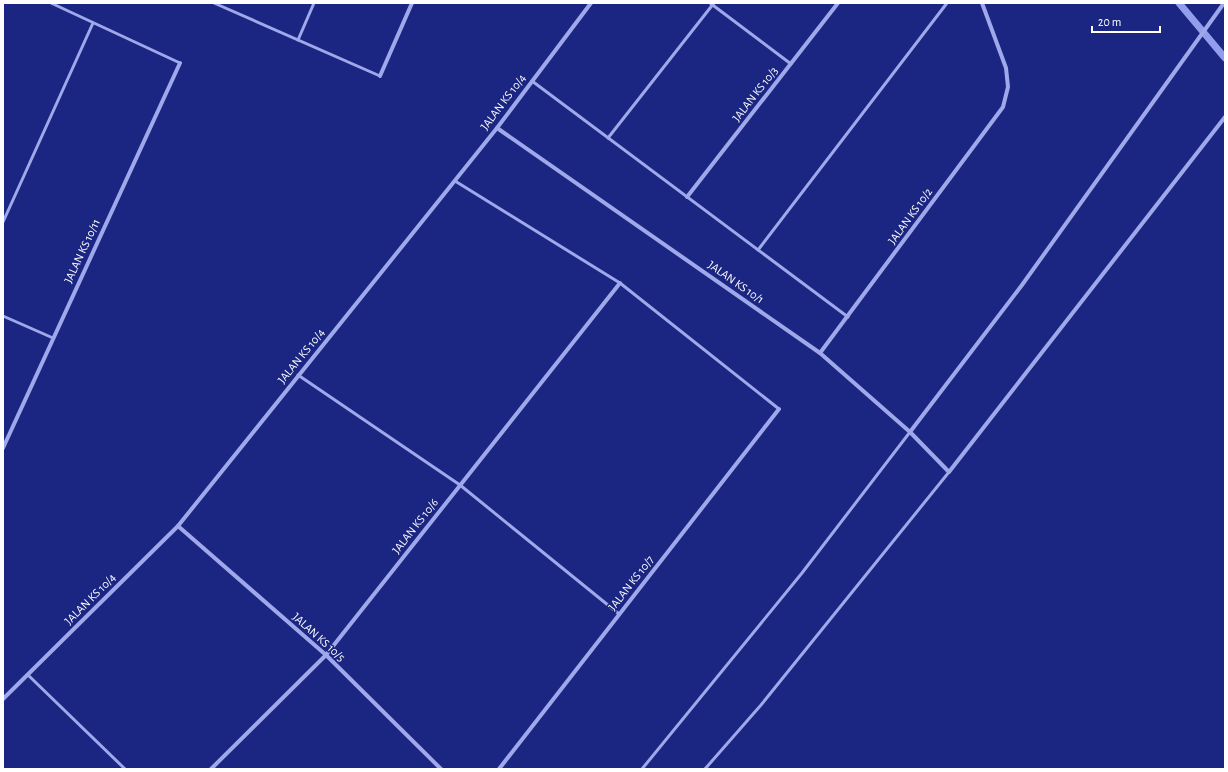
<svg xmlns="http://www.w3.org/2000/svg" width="1228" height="772" viewBox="0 0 1228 772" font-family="'Alegreya Sans',sans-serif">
	<rect width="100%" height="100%" fill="#1b2682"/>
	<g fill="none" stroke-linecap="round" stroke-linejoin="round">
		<polyline stroke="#929eec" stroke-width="7" points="1179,3 1225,58"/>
		<g stroke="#9fa8ea" stroke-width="3">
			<polyline points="51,3 180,63"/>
			<polyline points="214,3 380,76"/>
			<polyline points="710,3 791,64"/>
			<polyline points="298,40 314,3"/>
			<polyline points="532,81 848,317"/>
			<polyline points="608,138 714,3"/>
			<polyline points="455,181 620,283 779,409"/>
			<polyline points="3,222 93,23"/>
			<polyline points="758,250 947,3"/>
			<polyline points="3,316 53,338"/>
			<polyline points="298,375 460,485 619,614"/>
			<polyline points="28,675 125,769"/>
			<polyline points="642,769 802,573 910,432"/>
			<polyline points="705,769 761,705 949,472"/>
		</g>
		<g stroke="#9fa8ea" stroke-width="4">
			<polyline points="380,76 412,3"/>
			<polyline points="497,128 820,353 910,432 949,472 1225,117"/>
			<polyline points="687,197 838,3"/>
			<polyline points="820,353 1003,107 1008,87 1006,68 982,3"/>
			<polyline points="910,432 1022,285 1224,3"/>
			<polyline points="3,448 180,63"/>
			<polyline points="178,526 326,655 441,769"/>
			<polyline points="3,699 178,526 497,128 591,3"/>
			<polyline points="211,769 326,655 620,283"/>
			<polyline points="499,769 779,409"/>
		</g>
	</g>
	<g text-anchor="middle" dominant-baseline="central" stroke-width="3" stroke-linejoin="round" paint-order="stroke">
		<g font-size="12" fill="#fff" stroke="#1b2682">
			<text transform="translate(755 94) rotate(-52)">JALAN KS 10/3</text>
			<text transform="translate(503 102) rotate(-53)">JALAN KS 10/4</text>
			<text transform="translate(910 216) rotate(-54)">JALAN KS 10/2</text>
			<text transform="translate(82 251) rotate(-65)">JALAN KS 10/11</text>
			<text transform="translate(736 282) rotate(35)">JALAN KS 10/1</text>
			<text transform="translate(301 356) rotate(-51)">JALAN KS 10/4</text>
			<text transform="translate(415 526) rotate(-52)">JALAN KS 10/6</text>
			<text transform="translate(631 583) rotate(-52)">JALAN KS 10/7</text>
			<text transform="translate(90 599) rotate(-45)">JALAN KS 10/4</text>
			<text transform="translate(319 637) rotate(42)">JALAN KS 10/5</text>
		</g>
	</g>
	<rect width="1228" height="772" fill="none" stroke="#ffffff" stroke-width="8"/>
	<path d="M1092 26v6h68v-6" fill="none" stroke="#ffffff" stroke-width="2"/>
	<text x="1098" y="26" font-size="12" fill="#ffffff" stroke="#1b2682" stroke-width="3" paint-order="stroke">20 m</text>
</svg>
